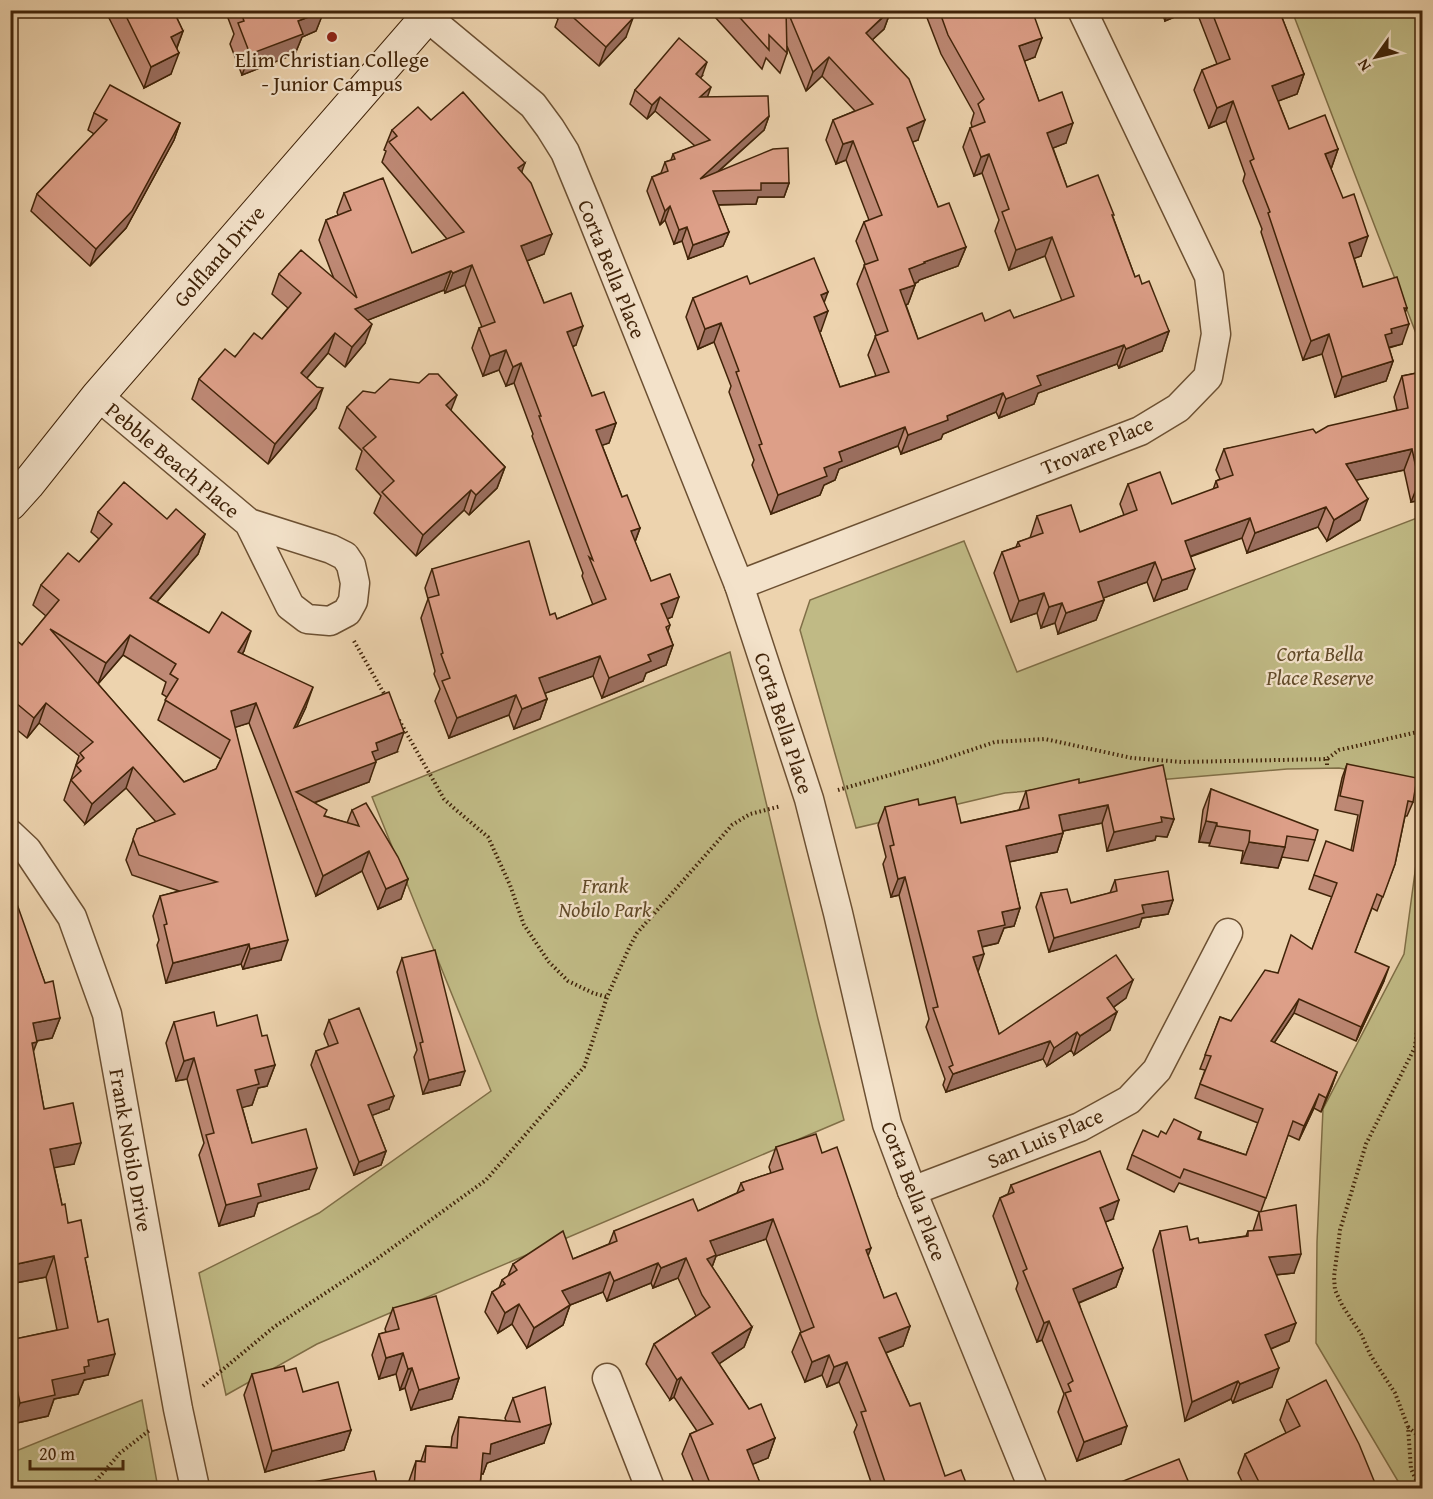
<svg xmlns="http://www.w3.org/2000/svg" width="1433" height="1499" viewBox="0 0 1433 1499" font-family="'Gentium Book Plus',serif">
	<rect width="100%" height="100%" fill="#edd3ae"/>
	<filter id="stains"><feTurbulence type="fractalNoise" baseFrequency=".00333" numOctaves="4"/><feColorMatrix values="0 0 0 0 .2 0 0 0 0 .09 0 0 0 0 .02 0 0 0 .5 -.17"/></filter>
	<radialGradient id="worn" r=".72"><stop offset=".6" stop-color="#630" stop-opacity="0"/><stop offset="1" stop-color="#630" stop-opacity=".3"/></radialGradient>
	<g fill="#c0ba85" stroke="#806f47" stroke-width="1.5">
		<polygon points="1292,11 1422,11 1422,349"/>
		<polygon points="1422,516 1422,783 1339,768 1287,769 1005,793 856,828 800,630 810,600 964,541 1017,672"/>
		<polygon points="730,652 818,1019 844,1120 317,1344 226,1395 199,1273 319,1213 491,1091 372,797"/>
		<polygon points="1422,820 1422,1488 1402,1488 1316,1343 1317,1242 1323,1109 1404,954"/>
		<polygon points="142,1400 158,1488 11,1488 11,1453"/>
	</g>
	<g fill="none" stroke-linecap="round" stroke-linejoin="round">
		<g stroke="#6c5032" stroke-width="31">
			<g id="street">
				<polyline points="427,17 533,105 550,128 565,152 589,210 739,585 809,799 838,913 887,1124 912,1191 1033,1488"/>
				<polyline points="98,396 249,523 290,606 307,619 330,621 347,612 353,601 355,583 351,565 345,556 331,549 249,523"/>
				<polyline points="739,585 1140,431 1178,408 1208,377 1216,334 1209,276 1082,10"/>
				<polyline points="10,834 27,850 72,917 107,1014 178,1409 195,1488"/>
				<polyline points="912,1191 1080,1127 1129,1100 1157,1070 1228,933"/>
				<polyline points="607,1378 650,1488"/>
			</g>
		</g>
		<g stroke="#412409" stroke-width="35">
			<polyline id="secondary" points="10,504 28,484 98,396 427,17 430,10"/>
		</g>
		<g stroke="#412409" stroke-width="4" stroke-dasharray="1.5 3" stroke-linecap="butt">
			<polyline points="354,641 386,697"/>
			<polyline points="399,720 444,799 455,809 488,837 510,885 524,925 549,962 568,981 593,993 607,997"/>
			<polyline points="1327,759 1327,768"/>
			<polyline points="838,790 935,762 995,742 1045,739 1132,758 1182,762 1327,759 1339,750 1422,731"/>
			<polyline points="203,1386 274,1327 374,1261 486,1180 584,1067 607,997 629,948 637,933 732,825 750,814 781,806"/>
			<polyline points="1408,1427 1422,1439"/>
			<polyline points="90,1488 120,1453 151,1429"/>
			<polyline points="1420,1488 1411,1469 1408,1427 1395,1393 1371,1356 1361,1334 1342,1305 1335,1290 1334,1277 1340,1230 1366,1144 1415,1047 1420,1006 1422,997"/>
		</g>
		<use href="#street" stroke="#f3e2ca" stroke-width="28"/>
		<use href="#secondary" stroke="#f3e2ca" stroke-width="33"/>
	</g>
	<g fill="#be8975" stroke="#412409" stroke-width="1.5" fill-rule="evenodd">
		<polygon points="109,10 173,10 183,31 177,48 171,74 144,88 107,14"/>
		<polygon points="225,10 324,10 316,31 302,37 295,54 242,75 230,44 234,34"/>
		<polygon points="548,10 624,10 626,37 599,66 555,27 558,19"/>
		<polygon points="717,10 891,10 884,29 872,40 918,140 912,142 938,207 966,247 958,266 919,280 918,282 914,284 915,285 908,304 906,305 918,339 985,321 1014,318 1062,301 1045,256 1009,270 995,231 999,220 982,173 974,176 963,147 970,128 972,127 971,123 974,113 941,54 924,10 1014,10 1035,57 1024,61 1039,101 1066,143 1053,148 1067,187 1113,217 1135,277 1142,284 1169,331 1162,351 1119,368 1117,364 1038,393 1034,404 999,418 996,412 943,434 941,439 901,454 898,446 839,469 835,480 824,485 820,495 771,514 752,465 754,460 729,392 731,386 714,342 698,349 686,317 693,298 750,284 824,301 821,331 819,331 840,387 876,376 868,355 876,335 857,284 865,264 856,241 864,222 869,220 846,160 836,164 826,140 833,120 855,111 822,76 806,91 787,46 787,53 780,73 766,58 762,69 715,17"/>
		<polygon points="1161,10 1191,10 1165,21"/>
		<polygon points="1196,10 1279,10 1304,74 1297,94 1278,101 1289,129 1338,149 1331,169 1361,256 1354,258 1363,287 1405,312 1402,344 1389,348 1393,361 1386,381 1335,397 1322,354 1303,360 1261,232 1262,229 1243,181 1245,174 1226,121 1209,128 1194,90 1202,70 1217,64"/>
		<polygon points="702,76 700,78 707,97 769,116 764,130 718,172 789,183 784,197 758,197 756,204 718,205 729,232 723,246 688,259 682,241 674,244 665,220 660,225 647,191 652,177 661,173 665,162 671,160 673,154 695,146 655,111 647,119 630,104 635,90"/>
		<polygon points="94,113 180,123 174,140 126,228 90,266 31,211 37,194 94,134 88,130"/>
		<polygon points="431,120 522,172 544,254 527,261 544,303 576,345 572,347 592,396 616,423 609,443 602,445 622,497 640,528 635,542 651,581 672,617 667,619 670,625 668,631 673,645 666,665 646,673 643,681 602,698 593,676 545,693 547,699 540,719 514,729 509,715 449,738 435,701 440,689 434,674 435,671 421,618 428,599 425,588 432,569 550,615 557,619 593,605 582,576 583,573 532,436 533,434 514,383 506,386 499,370 483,376 472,348 479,328 482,327 465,285 445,293 444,290 368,320 365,343 345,367 328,353 307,378 316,408 268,464 192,399 199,379 262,339 288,308 272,294 279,274 334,279 319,240 326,220 338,215 337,212 344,193 412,253 447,239 382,162 386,151 384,150 392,130"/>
		<polygon points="1422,372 1422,500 1411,502 1404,470 1356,480 1360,520 1327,541 1318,527 1247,553 1242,538 1190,557 1187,589 1154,601 1147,582 1103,598 1104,600 1096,620 1058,634 1055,623 1041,628 1037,613 1011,622 994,573 1002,552 1016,547 1018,542 1030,538 1037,516 1080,532 1124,515 1120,504 1128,484 1172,504 1213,490 1216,481 1220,479 1216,470 1224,449 1316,433 1397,410 1394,397 1402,376"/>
		<polygon points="347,407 451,411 505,467 497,488 469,515 464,510 416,556 374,513 381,496 356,469 362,451 339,428"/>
		<path d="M98,512L167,519L205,534L198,554L157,602L209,633L244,651L242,653L306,707L296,728L397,752L375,760L369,782L314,803L325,816L347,823L352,810L408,879L401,899L378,909L362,871L316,896L249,723L235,727L281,960L243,969L241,964L166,983L157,945L159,940L153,916L160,896L179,891L132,875L126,860L137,829L156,822L126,788L85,824L64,800L79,756L39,723L27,738L10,724V635L22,645L46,616L33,605L41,585L79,562L99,539L91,532ZM123,655L166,682L162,694L167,697L158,720L221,759L216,769L184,782L97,683L98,684Z"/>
		<polygon points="1347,764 1413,802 1407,816 1405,816 1395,864 1377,911 1372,908 1355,952 1384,981 1356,1041 1294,1013 1274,1043 1337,1072 1332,1086 1321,1112 1314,1108 1299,1140 1288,1135 1261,1211 1294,1273 1276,1275 1289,1341 1271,1349 1272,1387 1233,1403 1231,1399 1185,1421 1153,1250 1160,1231 1190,1240 1199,1243 1246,1236 1248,1231 1253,1231 1259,1212 1260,1212 1179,1183 1174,1192 1127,1169 1132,1155 1158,1137 1166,1134 1201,1132 1199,1139 1246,1155 1258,1123 1195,1098 1205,1070 1200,1069 1220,1017 1231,1021 1278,973 1312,949 1332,897 1309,889 1314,875 1351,850 1358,815 1335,810 1342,778"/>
		<polygon points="1079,783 1174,819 1167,837 1156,836 1155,840 1107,851 1102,823 1063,831 1063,833 1057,852 1009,862 1020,908 1014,926 1004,928 998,943 982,947 978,972 999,1034 1126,998 1114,1007 1110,1030 1074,1055 1071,1050 1047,1066 1043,1059 946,1092 943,1085 945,1079 926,1027 929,1019 899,895 891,897 883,864 886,857 878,825 885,807 919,805 961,823 1019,810 1026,791"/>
		<polygon points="1211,789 1315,840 1308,861 1282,857 1278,868 1241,863 1243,851 1209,846 1210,843 1199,842 1203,810"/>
		<polygon points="1115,880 1173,900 1168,914 1142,918 1139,927 1049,952 1036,907 1041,893 1071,903 1110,893"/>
		<polygon points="10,890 45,983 60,1018 52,1038 36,1041 33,1051 44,1109 74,1164 54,1167 62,1205 68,1223 86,1263 108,1375 84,1380 78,1394 54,1399 48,1416 12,1424 10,1414 10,1340 57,1330 46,1277 10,1284"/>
		<polygon points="402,958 460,1085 423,1094 414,1057 417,1050 397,972"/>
		<polygon points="329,1020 389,1109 372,1115 386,1151 381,1165 354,1175 311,1065 316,1051 329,1047 324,1034"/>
		<polygon points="174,1022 217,1026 262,1036 275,1065 267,1086 258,1088 252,1105 242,1107 252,1143 309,1189 258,1203 254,1216 219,1226 199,1155 204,1143 187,1079 176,1081 166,1043"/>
		<polygon points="776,1147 822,1153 868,1256 884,1298 910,1326 903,1346 886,1353 910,1406 945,1476 968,1488 873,1488 854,1432 857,1425 839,1382 827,1387 822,1375 805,1382 792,1352 800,1333 801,1332 766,1239 716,1256 712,1267 752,1327 744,1347 719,1364 749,1409 775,1438 768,1458 752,1464 762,1488 696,1488 682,1454 690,1434 697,1431 674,1397 670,1400 646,1364 654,1344 696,1316 678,1278 653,1288 651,1283 607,1301 603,1292 570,1305 563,1325 527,1348 512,1324 498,1333 485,1312 492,1292 499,1288 502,1280 508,1276 513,1264 573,1259 609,1244 614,1231 698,1211 737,1193 741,1183 771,1173 769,1167"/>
		<polygon points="1011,1185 1113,1219 1105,1222 1123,1268 1116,1287 1079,1303 1121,1444 1077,1461 1058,1412 1064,1394 1042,1340 1037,1342 1016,1289 1018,1283 993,1216 1000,1198 1008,1194"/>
		<polygon points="393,1308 459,1378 452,1399 411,1410 405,1388 400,1390 396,1374 379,1379 372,1355 379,1334 386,1332 385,1329"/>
		<polygon points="285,1371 303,1392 351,1430 344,1450 265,1472 244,1395 252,1374"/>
		<polygon points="513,1398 544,1443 487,1463 483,1474 481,1474 480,1488 408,1488 409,1481 416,1461 421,1461 426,1446 451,1447 452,1437 459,1417 506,1421 505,1418"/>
		<polygon points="1287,1400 1377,1488 1245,1488 1238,1473 1245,1454 1286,1433 1280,1420"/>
	</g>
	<g fill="#9b6f5f" stroke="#412409" stroke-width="1.5">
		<polygon points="891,10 884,29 859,52 866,33"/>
		<polygon points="1168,10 1191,10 1165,21"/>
		<polygon points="324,11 316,31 302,37 295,54 242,75 250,54 298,21"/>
		<polygon points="633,18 626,37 599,66 606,47"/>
		<polygon points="183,31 175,52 171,37"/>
		<polygon points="1042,38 1035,57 1012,66 1019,46"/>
		<polygon points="179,53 171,74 144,88 151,67"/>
		<polygon points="829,57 822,76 806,91 813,72"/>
		<polygon points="707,62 702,76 691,88 696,74"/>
		<polygon points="1304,74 1297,94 1265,106 1272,86"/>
		<polygon points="16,82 11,96 10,97 10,88"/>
		<polygon points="711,87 706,101 700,97"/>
		<polygon points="660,97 655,111 647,119 652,105"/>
		<polygon points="1233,101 1226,121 1209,128 1217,108"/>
		<polygon points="769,116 764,130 694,193 700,179"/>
		<polygon points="925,120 918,140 900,147 907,128"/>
		<polygon points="180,123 174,140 126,228 90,266 96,249"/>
		<polygon points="1073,123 1066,143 1040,153 1047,133"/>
		<polygon points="853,141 846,160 836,164 843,144"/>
		<polygon points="1338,149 1331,169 1325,154"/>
		<polygon points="989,154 982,173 974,176 981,157"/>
		<polygon points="525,163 518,182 518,168"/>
		<polygon points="761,183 789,183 784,197 758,197 756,204 708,205 713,191"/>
		<polygon points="670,206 665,220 660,225 665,211"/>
		<polygon points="687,227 682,241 674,244 679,230"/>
		<polygon points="729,232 723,246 688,259 693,245"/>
		<polygon points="552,234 544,254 514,266 521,246"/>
		<polygon points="1368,236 1361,256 1342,263 1349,243"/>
		<polygon points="1052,237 1045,256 1009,270 1016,250"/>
		<polygon points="966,247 958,266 919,280 918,282 902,288 909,269 924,262"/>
		<polygon points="472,265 465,285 445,293 453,273"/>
		<polygon points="451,271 444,290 348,328 355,309"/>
		<polygon points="915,285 908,304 893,309 900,290"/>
		<polygon points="828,292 821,311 821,295"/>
		<polygon points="1404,308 1407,308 1400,326 1409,324 1402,344 1386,348 1385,335 1391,329"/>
		<polygon points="828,311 821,331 807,336 814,317"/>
		<polygon points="721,323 714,342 698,349 705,329"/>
		<polygon points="372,324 365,343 345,367 352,347"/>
		<polygon points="583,326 576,345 559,352 567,332"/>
		<polygon points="1169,331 1162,351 1119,368 1126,349"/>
		<polygon points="335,333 328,353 294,393 301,373"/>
		<polygon points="1329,334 1322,354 1303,360 1311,341"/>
		<polygon points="1124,345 1117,364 1038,393 1034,404 999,418 1006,399 1037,376"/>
		<polygon points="506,350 499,370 483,376 490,356"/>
		<polygon points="1393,361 1386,381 1335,397 1342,377"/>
		<polygon points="521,363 514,383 506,386 513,367"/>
		<polygon points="323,388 316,408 268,464 275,444"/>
		<polygon points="1003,393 996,412 943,434 941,439 901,454 908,435 947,416"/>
		<polygon points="457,395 449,415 446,405"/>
		<polygon points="616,423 609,443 589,450 596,430"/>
		<polygon points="905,427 898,446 839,469 835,480 824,485 820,495 771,514 778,495 824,468 839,452"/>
		<polygon points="1412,449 1404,470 1338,484 1346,464"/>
		<polygon points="505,467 497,488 469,515 476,495"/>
		<polygon points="1422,481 1422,500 1411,502 1419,482"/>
		<polygon points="471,490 464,510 416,556 423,535"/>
		<polygon points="1368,499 1360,520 1327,541 1334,520"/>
		<polygon points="1326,507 1318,527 1247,553 1255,533"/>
		<polygon points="1250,518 1242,538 1177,561 1185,541"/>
		<polygon points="640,528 633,547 631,531"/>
		<polygon points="205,534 198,554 143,618 150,598"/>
		<polygon points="1155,562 1147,582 1090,603 1098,582"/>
		<polygon points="1195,569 1187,589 1154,601 1162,580"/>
		<polygon points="1044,593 1037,613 1011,622 1019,601"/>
		<polygon points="679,597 672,617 654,624 661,604"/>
		<polygon points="1104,600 1096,620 1058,634 1066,613"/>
		<polygon points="1062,603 1055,623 1041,628 1049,607"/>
		<polygon points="251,631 244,651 231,672 238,652"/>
		<polygon points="130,635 123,655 98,684 106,663"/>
		<polygon points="673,645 666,665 646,673 643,681 602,698 609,678 648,655"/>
		<polygon points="600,656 593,676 532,698 539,678"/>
		<polygon points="313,687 306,707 287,748 294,728"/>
		<polygon points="516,695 509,715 449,738 457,718"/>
		<polygon points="547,699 540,719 514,729 522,709"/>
		<polygon points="46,703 39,723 27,738 34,718"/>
		<polygon points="256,703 249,723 224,731 231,711"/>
		<polygon points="404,732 397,752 374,761 376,762 369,782 297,809 296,792 376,743"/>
		<polygon points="133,767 126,788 85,824 92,804"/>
		<polygon points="1108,805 1102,823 1053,833 1059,815"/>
		<polygon points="1161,817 1174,819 1167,837 1156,836 1155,840 1107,851 1114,832"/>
		<polygon points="1206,821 1217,823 1210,843 1199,842"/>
		<polygon points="1063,833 1057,852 999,864 1006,846"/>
		<polygon points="1249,842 1285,847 1278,868 1241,863"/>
		<polygon points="369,851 362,871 316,896 323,876"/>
		<polygon points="905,877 899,895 891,897 898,879"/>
		<polygon points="408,879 401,899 378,909 386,889"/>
		<polygon points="1173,900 1168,914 1142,918 1139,927 1049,952 1054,938 1142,905"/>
		<polygon points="1020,908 1014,926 1004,928 998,943 972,949 978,931 1002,912"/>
		<polygon points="288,940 281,960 243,969 250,949"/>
		<polygon points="249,944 241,964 166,983 173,963"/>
		<polygon points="984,954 978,972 973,957"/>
		<polygon points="1389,967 1384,981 1356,1041 1361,1027"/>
		<polygon points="1133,980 1126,998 1101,1016 1107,998"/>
		<polygon points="1299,999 1294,1013 1266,1055 1271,1041"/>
		<polygon points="1117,1012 1110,1030 1074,1055 1080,1036"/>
		<polygon points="60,1018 52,1038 25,1043 33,1023"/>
		<polygon points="1077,1032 1071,1050 1047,1066 1054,1048"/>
		<polygon points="1050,1041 1043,1059 946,1092 953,1074"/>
		<polygon points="37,1042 29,1063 32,1043"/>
		<polygon points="194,1058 187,1079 176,1081 184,1061"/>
		<polygon points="275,1065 267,1086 258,1088 252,1105 230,1111 237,1090 255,1070"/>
		<polygon points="465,1071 460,1085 423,1094 429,1080"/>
		<polygon points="1337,1072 1332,1086 1321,1112 1326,1098"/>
		<polygon points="1319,1094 1314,1108 1299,1140 1304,1126"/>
		<polygon points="394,1096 389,1109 363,1119 368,1105"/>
		<polygon points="81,1143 74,1164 42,1170 50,1149"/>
		<polygon points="386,1151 381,1165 354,1175 359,1162"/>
		<polygon points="317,1168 309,1189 258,1203 254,1216 219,1226 226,1205 258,1184"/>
		<polygon points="1119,1200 1113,1219 1093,1227 1100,1208"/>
		<polygon points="773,1219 766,1239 716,1256 709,1275 699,1279 710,1241"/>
		<polygon points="871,1248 864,1267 866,1250"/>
		<polygon points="1301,1254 1294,1273 1262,1276 1269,1257"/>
		<polygon points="54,1256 46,1277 10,1284 10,1281 17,1264"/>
		<polygon points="686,1258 678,1278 653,1288 661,1268"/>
		<polygon points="16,1259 10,1274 10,1260"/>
		<polygon points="658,1263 651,1283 607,1301 614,1281"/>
		<polygon points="1123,1268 1116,1287 1066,1308 1073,1289"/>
		<polygon points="610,1272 603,1292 555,1311 562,1291"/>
		<polygon points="519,1304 512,1324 498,1333 505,1313"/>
		<polygon points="570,1305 563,1325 527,1348 534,1328"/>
		<polygon points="1049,1321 1042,1340 1037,1342 1044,1323"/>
		<polygon points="1296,1323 1289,1341 1258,1354 1265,1335"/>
		<polygon points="910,1326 903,1346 872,1358 879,1338"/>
		<polygon points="752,1327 744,1347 705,1373 712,1353"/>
		<polygon points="403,1353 396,1374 379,1379 386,1358"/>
		<polygon points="115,1354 108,1375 84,1380 78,1394 54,1399 48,1416 12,1424 20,1403 52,1380 84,1367 88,1360"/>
		<polygon points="829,1355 822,1375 805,1382 812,1362"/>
		<polygon points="847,1362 839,1382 827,1387 834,1367"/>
		<polygon points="412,1368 405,1388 400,1390 408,1369"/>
		<polygon points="1279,1368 1272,1387 1233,1403 1240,1384"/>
		<polygon points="681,1377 674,1397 670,1400 677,1380"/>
		<polygon points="459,1378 452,1399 411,1410 419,1390"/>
		<polygon points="1238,1381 1231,1399 1185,1421 1192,1402"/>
		<polygon points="551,1424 544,1443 487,1463 483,1474 476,1473 483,1453 491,1444"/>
		<polygon points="1127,1426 1121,1444 1077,1461 1084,1442"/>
		<polygon points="351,1430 344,1450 265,1472 272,1451"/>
		<polygon points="775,1438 768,1458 739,1470 747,1450"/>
	</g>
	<g fill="#dd9f88" stroke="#412409" stroke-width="1.5" fill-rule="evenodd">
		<polygon points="123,10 173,10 183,31 171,37 179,53 151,67"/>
		<polygon points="240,10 324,10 324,11 298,21 303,34 250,54 238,23 244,21"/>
		<polygon points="565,10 624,10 633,18 606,47"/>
		<polygon points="733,10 786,10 787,53 769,35 769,50"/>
		<polygon points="787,10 890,10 866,33 909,79 925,120 907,128 938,207 949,203 966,247 924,262 925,263 909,269 915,285 900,290 918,339 982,313 985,321 1010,310 1014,318 1074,296 1052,237 1016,250 1002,212 1009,209 989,154 981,157 970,128 985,122 978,104 984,99 948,35 939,10 1014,10 1015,14 1024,10 1032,10 1042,38 1019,46 1039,101 1062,92 1073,123 1047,133 1067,187 1098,175 1114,215 1112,215 1135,277 1139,275 1142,284 1149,281 1169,331 1126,349 1124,345 1037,376 1041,385 1006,399 1003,393 947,416 948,420 908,435 905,427 839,452 842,461 824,468 827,476 778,495 759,445 762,444 736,372 739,371 721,323 705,329 693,298 747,276 750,284 814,258 828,292 821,295 828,311 814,317 840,387 889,372 875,336 888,331 864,265 878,260 864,222 882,215 853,141 843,144 833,120 873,104 829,57 813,72"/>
		<polygon points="1211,10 1279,10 1304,74 1272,86 1289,129 1325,115 1338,149 1325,154 1343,198 1354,194 1368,236 1349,243 1363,287 1397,277 1407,308 1404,308 1409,324 1391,329 1392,333 1385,335 1393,361 1342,377 1329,334 1311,341 1268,213 1270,212 1250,161 1254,159 1233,101 1217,108 1202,70 1230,59"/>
		<polygon points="679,38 707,62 696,74 711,87 700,97 768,96 769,116 700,179 773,149 788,148 789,183 761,183 761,190 713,191 729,232 693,245 687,227 679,230 670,206 665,211 652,177 668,171 665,162 675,159 673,154 710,140 660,97 652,105 635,90"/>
		<polygon points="10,76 16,82 10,88"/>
		<polygon points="110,85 180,123 132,211 96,249 37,194 107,120 94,113"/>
		<polygon points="463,92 525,163 518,168 531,183 552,234 521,246 544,303 571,293 583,326 567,332 592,396 604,392 616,423 596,430 622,497 627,495 640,528 631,531 651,581 670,574 679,597 661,604 670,625 666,627 673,645 648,655 651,661 609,678 600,656 539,678 547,699 522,709 516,695 457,718 442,681 450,678 441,654 443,653 428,598 439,595 432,569 529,541 550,615 555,613 557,619 606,599 589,557 593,560 539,416 541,416 521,363 513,367 506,350 490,356 479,328 495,322 472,265 453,273 451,271 355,309 372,324 352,347 335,333 301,373 317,387 323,388 275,444 199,379 225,349 235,357 254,333 262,339 301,293 279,274 301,250 357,298 326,220 351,210 344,193 383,178 412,253 464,232 389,142 397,136 392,130 418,107 431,120"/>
		<polygon points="1422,372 1422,481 1419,482 1412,449 1346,464 1368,499 1334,520 1326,507 1255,533 1250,518 1185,541 1195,569 1162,580 1155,562 1098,582 1104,600 1066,613 1062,603 1049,607 1044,593 1019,601 1002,552 1020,546 1018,542 1043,533 1037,516 1071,505 1080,532 1137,510 1128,484 1160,472 1172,504 1218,487 1216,481 1233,475 1224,449 1313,429 1316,433 1328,426 1408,408 1402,376"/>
		<polygon points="429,374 438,374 457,395 446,405 505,467 476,495 471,490 423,535 382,492 394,481 363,448 376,437 347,407 363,391 375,393 390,379 419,383"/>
		<path d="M124,482L167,519L176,509L205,534L150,598L209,633L222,612L251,631L238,652L313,687L294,728L389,692L404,732L376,743L378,750L372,752L376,762L296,792L327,810L324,816L359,826L352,810L366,803L398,857L408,879L386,889L369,851L323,876L256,703L231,711L288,940L250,949L249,944L173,963L164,925L167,924L160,896L217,882L139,855L133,839L137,829L175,814L133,767L92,804L71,780L81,771L76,765L84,758L80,753L93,742L46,703L34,718L10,698V635L22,645L59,600L41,585L68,553L79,562L112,524L98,512ZM50,629L106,663L130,635L176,664L170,674L178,679L165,700L230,740L216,769L184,782Z"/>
		<polygon points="1347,764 1417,778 1413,802 1408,801 1395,864 1383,897 1377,894 1355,952 1389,967 1361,1027 1299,999 1271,1041 1337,1072 1326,1098 1319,1094 1304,1126 1293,1121 1266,1198 1184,1169 1180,1178 1132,1155 1143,1130 1158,1137 1161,1131 1166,1134 1174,1119 1201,1132 1198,1139 1246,1155 1263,1109 1200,1084 1211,1056 1205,1055 1220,1017 1231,1021 1265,970 1278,973 1291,935 1312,949 1337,883 1314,875 1326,841 1353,851 1363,801 1340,796"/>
		<polygon points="1163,765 1174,819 1161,817 1162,822 1114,832 1108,805 1059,815 1063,833 1006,846 1020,908 1002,912 1005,925 978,931 984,954 973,957 999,1034 1116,955 1133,980 1107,998 1117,1012 1080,1036 1077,1032 1054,1048 1050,1041 953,1074 949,1067 953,1065 933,1008 938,1007 905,877 898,879 890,846 894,845 885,807 918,799 919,805 955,797 961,823 1029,808 1026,791 1079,779 1079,783"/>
		<polygon points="1211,789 1318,830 1315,840 1287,836 1285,847 1249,842 1250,831 1217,826 1217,823 1206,821"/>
		<polygon points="1168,871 1173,900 1142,905 1144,913 1054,938 1041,893 1067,889 1071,903 1117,891 1115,880"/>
		<polygon points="10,890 12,890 45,983 53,981 60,1018 33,1023 37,1042 32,1043 44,1109 73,1103 81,1143 50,1149 62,1205 65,1204 68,1223 81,1220 88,1257 85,1258 98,1322 108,1319 115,1354 88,1360 89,1366 84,1367 85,1373 52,1380 55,1395 20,1403 10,1358 10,1340 68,1328 54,1256 17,1264 16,1259 10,1260 10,1214 14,1214 10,1196"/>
		<polygon points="435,950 465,1071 429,1080 420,1043 423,1042 402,958"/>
		<polygon points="359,1008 394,1096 368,1105 386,1151 359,1162 316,1051 338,1043 329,1020"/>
		<polygon points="214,1012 217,1026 257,1015 262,1036 267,1035 275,1065 255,1070 259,1084 237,1090 252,1143 306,1129 317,1168 258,1184 261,1196 226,1205 206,1135 214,1133 194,1058 184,1061 174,1022"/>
		<polygon points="816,1134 822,1153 837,1147 871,1248 866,1250 884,1298 896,1293 910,1326 879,1338 910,1406 920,1403 945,1476 961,1470 968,1488 887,1488 861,1412 866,1411 847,1362 834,1367 829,1355 812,1362 800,1333 814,1327 773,1219 710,1241 716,1255 707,1259 752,1327 712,1353 749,1409 761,1404 775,1438 747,1450 762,1488 712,1488 690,1434 713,1424 681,1377 677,1380 654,1344 710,1307 702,1295 686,1258 661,1268 658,1263 614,1281 610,1272 562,1291 570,1305 534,1328 519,1304 505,1313 492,1292 505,1284 502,1280 517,1270 513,1264 563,1231 573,1259 617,1241 614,1231 693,1199 698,1211 744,1190 741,1183 783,1169 776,1147"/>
		<polygon points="1100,1151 1119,1200 1100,1208 1123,1268 1073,1289 1127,1426 1084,1442 1065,1393 1071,1391 1068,1384 1073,1381 1049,1321 1044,1323 1023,1271 1027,1269 1000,1198 1014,1192 1011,1185"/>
		<polygon points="1296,1205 1301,1254 1269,1257 1296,1323 1265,1335 1279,1368 1240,1384 1238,1381 1192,1402 1160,1231 1187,1226 1190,1240 1198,1238 1199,1243 1248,1236 1248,1231 1262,1230 1259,1212"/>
		<polygon points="436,1296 459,1378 419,1390 412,1368 408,1369 403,1353 386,1358 379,1334 399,1329 393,1308"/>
		<polygon points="284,1366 285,1371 296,1368 303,1392 338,1382 351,1430 272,1451 252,1374"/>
		<polygon points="1326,1380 1359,1444 1377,1488 1262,1488 1245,1454 1300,1426 1287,1400"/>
		<polygon points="545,1387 551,1424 491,1444 490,1454 483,1453 480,1486 477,1486 476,1488 414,1488 416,1461 425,1462 426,1446 457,1448 459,1417 520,1422 513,1398"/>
		<polygon points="1179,1459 1191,1488 1115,1488 1113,1485"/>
		<polygon points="374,1471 378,1488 279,1488"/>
	</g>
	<circle fill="#8f2418" stroke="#f3e2ca" stroke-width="2" cx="332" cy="37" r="6"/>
	<g text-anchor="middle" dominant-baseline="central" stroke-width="4.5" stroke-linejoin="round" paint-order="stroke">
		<g font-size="21" fill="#412409" stroke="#f3e2ca">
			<text x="332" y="59">Elim Christian College<tspan x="332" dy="24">- Junior Campus</tspan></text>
		</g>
		<g font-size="21" fill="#412409" stroke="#f3e2ca">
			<text transform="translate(219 256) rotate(-49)">Golfland Drive</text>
			<text transform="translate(612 269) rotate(68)">Corta Bella Place</text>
			<text transform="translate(1097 445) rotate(-23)">Trovare Place</text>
			<text transform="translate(173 460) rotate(40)">Pebble Beach Place</text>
			<text transform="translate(784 723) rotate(72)">Corta Bella Place</text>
			<text transform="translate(1045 1138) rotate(-23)">San Luis Place</text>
			<text transform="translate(131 1150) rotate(80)">Frank Nobilo Drive</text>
			<text transform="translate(914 1191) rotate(69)">Corta Bella Place</text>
		</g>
		<g font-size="21" font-style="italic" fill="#614a28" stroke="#f3e2ca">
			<text x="1320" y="653">Corta Bella<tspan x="1320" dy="24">Place Reserve</tspan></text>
			<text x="605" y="885">Frank<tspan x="605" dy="24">Nobilo Park</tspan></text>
		</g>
	</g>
	<rect width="1433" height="1499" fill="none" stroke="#edd3ae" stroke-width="36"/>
	<rect x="12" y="12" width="1409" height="1475" fill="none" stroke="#412409" stroke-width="3"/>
	<rect x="18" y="18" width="1397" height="1463" fill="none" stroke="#412409" stroke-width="1.5"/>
	<g transform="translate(1376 57) rotate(236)" stroke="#f3e2ca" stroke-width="4.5" paint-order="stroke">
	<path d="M0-4.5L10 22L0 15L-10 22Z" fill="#412409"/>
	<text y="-9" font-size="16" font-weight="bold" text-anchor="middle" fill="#412409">N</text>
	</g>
	<path d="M30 1460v9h93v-9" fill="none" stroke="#412409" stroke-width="3"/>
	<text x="39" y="1460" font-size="18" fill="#412409" stroke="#f3e2ca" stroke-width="4.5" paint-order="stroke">20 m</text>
	<rect width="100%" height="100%" filter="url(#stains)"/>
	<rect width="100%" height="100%" fill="url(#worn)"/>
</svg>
